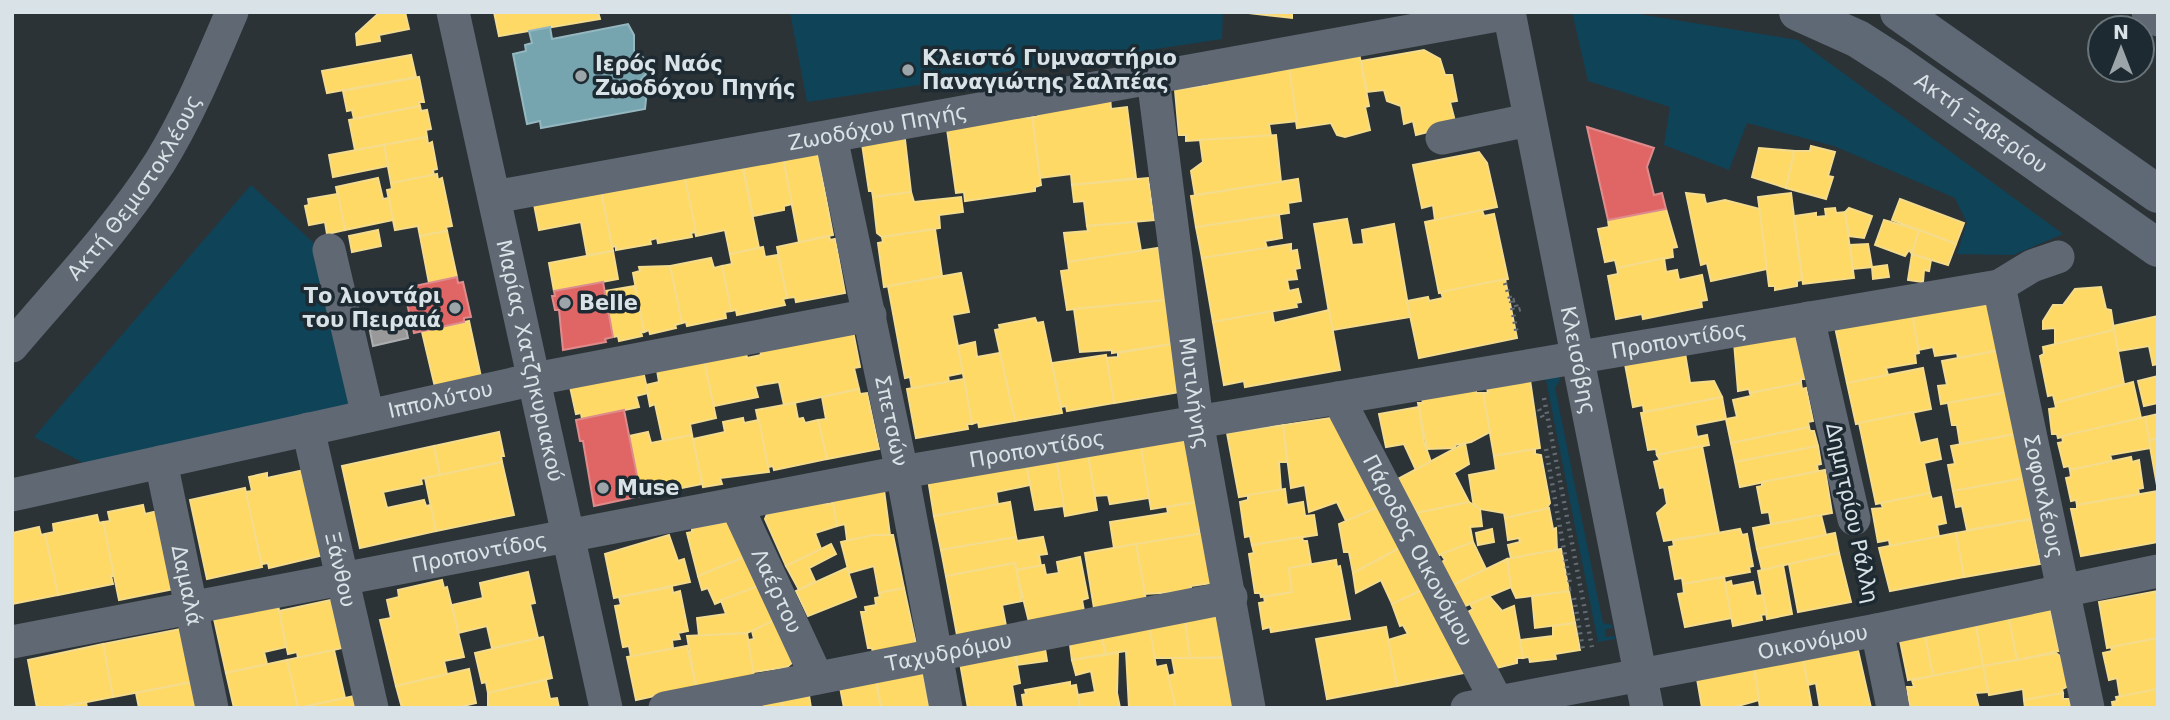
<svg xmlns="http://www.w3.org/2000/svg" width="2170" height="720" viewBox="0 0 2170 720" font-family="'DejaVu Sans',sans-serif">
	<rect width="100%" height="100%" fill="#2c3337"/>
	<g fill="#0f4358">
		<polygon points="790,12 1223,12 1222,39 807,102"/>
		<polygon points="1572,12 1626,12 1798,40 2063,234 2013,255 1957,254 1967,223 1955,198 1834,146 1747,123 1729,170 1664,145 1670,107 1588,81"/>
		<polygon points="251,185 317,246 355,407 95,469 34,437"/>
		<polygon points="1557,367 1560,380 1555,388 1603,623 1612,625 1613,628 1605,629 1606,637 1615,636 1615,639 1598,642 1544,370"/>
	</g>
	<g fill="#ffd966" stroke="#f4dc8c" stroke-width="2">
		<polygon points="380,12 405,12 409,29 379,35 380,41 357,45 356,34"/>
		<polygon points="494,12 598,12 600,19 499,36"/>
		<polygon points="1240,12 1292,12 1292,18"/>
		<polygon points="1424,50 1440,59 1445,75 1452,75 1457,101 1450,102 1456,125 1416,135 1413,121 1404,124 1401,106 1387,101 1384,90 1367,92 1361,61"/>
		<polygon points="1359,53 1369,106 1365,107 1370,130 1345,137 1337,135 1331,123 1297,128 1288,65"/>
		<polygon points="411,55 416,77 327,93 322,71"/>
		<polygon points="1289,68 1297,121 1269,124 1271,136 1186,141 1186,135 1179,135 1175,90 1209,85 1209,81"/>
		<polygon points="419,77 424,102 419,102 420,106 354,119 352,110 347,111 343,91"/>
		<polygon points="1110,96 1111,109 1127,107 1136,178 1072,185 1071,174 1040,178 1032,117 1037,117 1039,111"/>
		<polygon points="420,106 421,111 427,110 431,129 426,130 427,137 355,150 349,120"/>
		<polygon points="1026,112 1027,118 1032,117 1041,185 1035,187 1035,191 965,201 964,192 956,193 947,129"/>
		<polygon points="904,131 911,192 873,197 872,191 869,191 862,144"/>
		<polygon points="1276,135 1281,182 1195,195 1191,171 1203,162 1200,140"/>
		<polygon points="427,137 428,144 432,142 437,169 433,170 434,176 391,183 384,145"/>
		<polygon points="384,145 388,166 333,177 329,155"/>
		<polygon points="816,146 833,235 799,242 783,158"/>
		<polygon points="1811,146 1835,152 1828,176 1833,177 1826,199 1786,188 1794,151 1810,151"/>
		<polygon points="1759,148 1794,151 1786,188 1752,177"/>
		<polygon points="1479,152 1487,163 1497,207 1435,220 1433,205 1422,208 1413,165"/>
		<polygon points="782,153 792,204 784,206 784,210 753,216 743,165"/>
		<polygon points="741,159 759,248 730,254 725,230 696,236 683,171"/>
		<polygon points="437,174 438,180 442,178 452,226 446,227 447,231 420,236 418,226 395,230 387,190 392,189 391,183"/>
		<polygon points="684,174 696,232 691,233 692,237 658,243 657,238 650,240 651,244 616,250 616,246 612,247 601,191"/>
		<polygon points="378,178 383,199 389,198 393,220 345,230 336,187"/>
		<polygon points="1148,178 1154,220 1087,226 1084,201 1074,202 1072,185"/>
		<polygon points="1298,179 1301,201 1288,203 1289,213 1196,227 1191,196"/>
		<polygon points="600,187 613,251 587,255 581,222 539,230 533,199"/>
		<polygon points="911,192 914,202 961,197 963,212 939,215 940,228 882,237 877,233 873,197"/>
		<polygon points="1686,193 1704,195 1706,204 1725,200 1760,209 1767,269 1711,281 1707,263 1701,265"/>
		<polygon points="1791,193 1802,280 1797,281 1797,286 1775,290 1775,286 1769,286 1758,197"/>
		<polygon points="338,194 345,230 327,234 325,222 309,225 305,206 309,205 308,199"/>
		<polygon points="1900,199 1964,223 1956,244 1892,220"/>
		<polygon points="1835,208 1836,213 1845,212 1854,278 1803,284 1794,216 1816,213 1816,217 1826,216 1825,209"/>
		<polygon points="1849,208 1872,216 1864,238 1849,236 1845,212"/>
		<polygon points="1666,209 1677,247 1672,248 1673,257 1617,268 1615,260 1605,262 1598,229 1609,227 1608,220"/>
		<polygon points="1482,210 1484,216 1494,214 1508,279 1439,293 1425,222"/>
		<polygon points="1279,215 1282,238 1265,241 1267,248 1202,258 1196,227"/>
		<polygon points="1347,219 1352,245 1364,244 1362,230 1394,224 1410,317 1332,330 1314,224"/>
		<polygon points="1884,220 1919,230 1912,254 1909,250 1905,256 1875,245"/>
		<polygon points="1136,222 1141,251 1068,262 1064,233 1088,231 1087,226"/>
		<polygon points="935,229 942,276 884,287 878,243 883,242 882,237"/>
		<polygon points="378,230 381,246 352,252 349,236"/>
		<polygon points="1919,230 1956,244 1948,265 1912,254"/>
		<polygon points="447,231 457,277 429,283 420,236"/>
		<polygon points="829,236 830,240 835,239 845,293 796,302 795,297 787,298 777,247"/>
		<polygon points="1291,244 1291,251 1297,250 1300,268 1295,269 1297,279 1287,280 1289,291 1298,289 1301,302 1296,303 1297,307 1213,322 1202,258"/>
		<polygon points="1868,244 1872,267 1853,269 1850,245"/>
		<polygon points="763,247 765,257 778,255 787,298 783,299 785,305 737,315 736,310 731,311 722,266 732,264 730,254"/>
		<polygon points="1158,248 1165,300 1067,310 1061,271 1069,270 1068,262"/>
		<polygon points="613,251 618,279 554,291 549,263"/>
		<polygon points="1912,254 1931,260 1929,271 1924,270 1923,282 1908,280"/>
		<polygon points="711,258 714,268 722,266 731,311 725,312 726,318 687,326 686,322 682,323 670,266"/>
		<polygon points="1664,258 1666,272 1677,270 1679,280 1702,275 1707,300 1701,301 1702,307 1643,319 1642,314 1616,319 1608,276 1618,274 1617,268"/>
		<polygon points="1887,265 1889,277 1873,279 1872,267"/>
		<polygon points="670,266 682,323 675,325 676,328 650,334 649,330 644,332 633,273 640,271 639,267"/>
		<polygon points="961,273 969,312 952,315 963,373 948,376 949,382 912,389 910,377 905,378 888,286"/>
		<polygon points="1505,279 1517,338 1419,358 1407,301 1428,297 1429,301 1443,298 1441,292"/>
		<polygon points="635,286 644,332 641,332 642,336 619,341 618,336 613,337 605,291"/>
		<polygon points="2101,287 2106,309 2111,310 2114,330 2055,344 2055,328 2043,329 2043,321 2053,305 2063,305 2075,289"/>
		<polygon points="1992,299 2001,350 1958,358 1957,353 1935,356 1933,347 1918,350 1912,314"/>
		<polygon points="1165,300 1172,344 1112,353 1112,350 1080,352 1074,309"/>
		<polygon points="1329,310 1340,370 1245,387 1244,381 1224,385 1213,322 1272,311 1274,323"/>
		<polygon points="1912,314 1919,353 1915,354 1916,363 1886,368 1888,375 1847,383 1835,327"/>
		<polygon points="2158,316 2158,364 2153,365 2149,346 2118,351 2113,326"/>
		<polygon points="1035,318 1037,323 1043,322 1062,413 1015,421 995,330 1000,329 999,325"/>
		<polygon points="469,321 481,377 435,387 422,332"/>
		<polygon points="852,326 860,367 854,368 859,389 784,405 779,382 755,386 758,397 714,406 702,353 744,344 747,358 761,355 759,343"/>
		<polygon points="2114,330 2124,384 2055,403 2053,395 2048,396 2040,356 2044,354 2043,347"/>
		<polygon points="1794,333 1807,379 1801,379 1801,383 1750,393 1749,389 1738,391 1734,342"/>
		<polygon points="975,342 977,357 1000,353 1015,421 979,427 978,422 972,424 958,346"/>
		<polygon points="1172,344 1180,392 1114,403 1106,358 1118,357 1118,353"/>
		<polygon points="2001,350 2008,392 1941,404 1938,386 1947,385 1942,361"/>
		<polygon points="1685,353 1690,383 1714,381 1722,397 1644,412 1643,405 1633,407 1625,364"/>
		<polygon points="1106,355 1114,403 1067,411 1066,406 1061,407 1052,363"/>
		<polygon points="704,360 716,418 690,424 692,435 663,441 655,404 650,406 646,385 659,382 657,370"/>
		<polygon points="1923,368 1931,409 1856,424 1847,383"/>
		<polygon points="643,371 648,393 636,396 639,407 582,419 581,413 576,414 569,382"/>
		<polygon points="2158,376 2158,403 2144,406 2138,381"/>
		<polygon points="964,379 972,424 967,424 968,429 916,438 907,389"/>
		<polygon points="1530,380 1540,448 1494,456 1483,393 1488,393 1487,388"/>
		<polygon points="2133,382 2141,418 2058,438 2057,434 2052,434 2049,409 2056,408 2055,403"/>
		<polygon points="1801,383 1802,389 1806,388 1813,421 1808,422 1809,427 1731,443 1726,419 1737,417 1733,400 1751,396 1750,393"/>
		<polygon points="859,389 860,394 867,393 879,449 827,459 818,420 826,419 822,397"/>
		<polygon points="1476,389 1476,393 1483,393 1490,432 1471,442 1455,445 1455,448 1427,449 1418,403 1423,403 1422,399"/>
		<polygon points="2008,392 2016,434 1960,444 1957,425 1952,425 1948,403"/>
		<polygon points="1722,397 1726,419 1695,425 1697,437 1707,435 1709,445 1657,455 1656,449 1648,450 1641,413"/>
		<polygon points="795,403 798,419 803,418 805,423 818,420 827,459 774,470 773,466 768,467 756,410"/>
		<polygon points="1419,407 1424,442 1431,462 1416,470 1404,444 1386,447 1379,414"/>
		<polygon points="1913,412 1920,443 1937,439 1941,459 1924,463 1930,493 1876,504 1859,423"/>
		<polygon points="2158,414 2158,438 2149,441 2145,417"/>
		<polygon points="1337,417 1383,505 1346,521 1337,502 1309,512 1305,485 1291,488 1283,425"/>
		<polygon points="2145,417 2151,448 2110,455 2112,461 2070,470 2069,466 2064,467 2058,443 2063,442 2062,436"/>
		<polygon points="743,418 744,423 759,420 769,472 720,478 722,484 703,487 693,439 725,432 723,422"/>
		<polygon points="1283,425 1287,462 1279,462 1281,490 1239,497 1227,433"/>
		<polygon points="1809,427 1810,431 1814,431 1818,446 1735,462 1731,443"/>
		<polygon points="1189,430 1197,502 1151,509 1140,444"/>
		<polygon points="499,432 504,456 501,456 502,462 440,475 434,446"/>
		<polygon points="648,432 651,443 692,435 702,484 641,496 629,436"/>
		<polygon points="2016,434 2024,478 1953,491 1948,465 1955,464 1951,446"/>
		<polygon points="2158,438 2158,491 2149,441"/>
		<polygon points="1140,440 1149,498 1110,504 1108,495 1095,496 1087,449"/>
		<polygon points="1465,443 1469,464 1454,473 1469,502 1417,513 1398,479"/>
		<polygon points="434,446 440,475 421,479 422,484 383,492 387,508 424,500 426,506 431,505 436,531 360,548 342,466"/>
		<polygon points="1702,446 1719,533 1664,541 1657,513 1667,504 1664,487 1660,488 1654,462 1660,460 1657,455"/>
		<polygon points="1818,446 1821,464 1817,465 1818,471 1740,487 1735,462"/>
		<polygon points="1087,449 1097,510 1065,516 1055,454"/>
		<polygon points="1535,449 1535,454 1541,455 1550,503 1546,509 1505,518 1504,513 1474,508 1469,475 1496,470 1494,456"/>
		<polygon points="2131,457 2132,462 2139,460 2143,488 2138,489 2139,494 2077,505 2076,500 2071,501 2066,478 2071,477 2070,470"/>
		<polygon points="1056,458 1064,506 1035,510 1026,463"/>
		<polygon points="502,462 514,515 436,531 425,478"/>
		<polygon points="1026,463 1030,485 996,492 998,505 934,516 928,479"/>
		<polygon points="309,469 328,554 269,568 268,563 262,564 245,492 252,491 249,477 267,473 267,478"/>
		<polygon points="1825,470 1832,513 1771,524 1769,512 1762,513 1757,487 1762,486 1762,482"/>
		<polygon points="2024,478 2031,519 1967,530 1962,506 1956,507 1953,491"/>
		<polygon points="245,488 262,567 207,579 190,500"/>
		<polygon points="1285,489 1287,505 1303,502 1305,516 1314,515 1317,535 1252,545 1250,536 1245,537 1240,502 1248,500 1248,495"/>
		<polygon points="884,490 890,535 847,540 845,524 837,526 831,499"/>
		<polygon points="2158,491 2158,542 2081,556 2071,509 2077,509 2077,505"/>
		<polygon points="1930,493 1932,499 1941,497 1946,523 1937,525 1939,537 1890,546 1889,540 1878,542 1872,509 1883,508 1881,503"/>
		<polygon points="823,501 824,504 833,503 837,526 815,533 821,549 786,566 765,519 767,514"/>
		<polygon points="1202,501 1207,527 1199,528 1200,534 1114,548 1110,522 1168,513 1167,507"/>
		<polygon points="1010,502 1016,537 941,550 934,516"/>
		<polygon points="1469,502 1480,509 1482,526 1470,527 1473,542 1437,556 1417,513"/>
		<polygon points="143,505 145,514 158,511 174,589 119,600 103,522 110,521 108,512"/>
		<polygon points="1383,505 1405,545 1353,573 1349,552 1344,552 1339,524"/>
		<polygon points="1549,508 1553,529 1556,528 1557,550 1511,558 1508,545 1520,542 1519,538 1508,540 1505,518"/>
		<polygon points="97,515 99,523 103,522 114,576 111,576 113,584 58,595 45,534 54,532 53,524"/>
		<polygon points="1821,515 1826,535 1757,549 1753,528"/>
		<polygon points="742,519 756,552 698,576 687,533 692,532 692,528"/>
		<polygon points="2031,519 2040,564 1964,577 1956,533"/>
		<polygon points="39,527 41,535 45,534 58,595 12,604 12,533"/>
		<polygon points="1492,529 1494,542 1478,545 1476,533"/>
		<polygon points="1740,529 1742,535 1747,534 1753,566 1749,567 1750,572 1683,584 1682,578 1675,579 1669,547 1674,546 1673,541"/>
		<polygon points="1204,533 1212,583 1191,586 1191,591 1145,594 1136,544"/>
		<polygon points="1835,533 1839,553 1762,570 1757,549"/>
		<polygon points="1956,533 1964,577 1890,591 1879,548"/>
		<polygon points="669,535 678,561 684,559 690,582 614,598 605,554"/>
		<polygon points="873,535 893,535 904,588 879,593 874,566 849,573 841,542"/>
		<polygon points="1016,537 1017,541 1043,537 1047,554 1039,555 1041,566 1016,570 1015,563 946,576 941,550"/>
		<polygon points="1302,537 1303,541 1307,541 1311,564 1289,568 1292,592 1261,597 1260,593 1255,593 1249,554 1254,553 1252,545"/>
		<polygon points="1473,542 1486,569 1453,585 1440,563 1445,560 1441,554"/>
		<polygon points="831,544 836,554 809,568 815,581 799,590 786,566"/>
		<polygon points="1136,544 1146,600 1094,608 1085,553"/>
		<polygon points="1405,545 1428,587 1392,604 1381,580 1356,593 1353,573"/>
		<polygon points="1561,549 1569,591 1516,598 1511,587 1507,559"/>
		<polygon points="756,552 763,584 715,604 708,588 702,590 698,576"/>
		<polygon points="1839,553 1851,602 1798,612 1789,564"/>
		<polygon points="1080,557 1088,598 1082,600 1084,611 1029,622 1016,570 1044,565 1046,575 1059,573 1057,562"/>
		<polygon points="1507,559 1511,587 1463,607 1453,585"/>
		<polygon points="1336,560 1337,567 1340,566 1350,619 1271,632 1270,627 1263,629 1259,603 1265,602 1264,597 1292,592 1289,568"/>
		<polygon points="1015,563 1022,601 1002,605 1006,626 957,635 946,576"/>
		<polygon points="1783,565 1792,614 1767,619 1758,571"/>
		<polygon points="847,568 856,597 808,616 796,591"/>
		<polygon points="528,572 535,603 530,604 538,638 492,648 487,626 458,633 452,605 483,598 480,583"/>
		<polygon points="1724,577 1732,618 1685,627 1678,594 1684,593 1683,584"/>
		<polygon points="442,580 444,588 447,587 464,657 444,661 447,674 396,686 380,620 391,618 387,600 399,597 398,590"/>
		<polygon points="1731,581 1732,586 1753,582 1756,596 1763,595 1767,614 1761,615 1762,620 1733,626 1725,583"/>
		<polygon points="763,584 775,620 747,633 699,636 697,618 726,614 721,600"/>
		<polygon points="672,587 673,593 680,591 688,631 678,633 680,639 672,640 673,648 631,657 629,646 623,647 615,606 621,605 619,597"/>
		<polygon points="1428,587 1474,671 1397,686 1388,640 1408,634 1403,625 1400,626 1392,604"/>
		<polygon points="904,588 916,644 873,653 872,648 868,648 861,612 866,612 865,607 876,605 875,598 880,597 879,593"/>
		<polygon points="1569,591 1575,623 1535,628 1532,596"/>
		<polygon points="2158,591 2158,638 2107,648 2099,602"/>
		<polygon points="1489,596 1502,611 1514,606 1523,658 1517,658 1517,663 1496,668 1468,612 1473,609 1470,604"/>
		<polygon points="331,600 342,648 298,658 297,652 288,654 279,611"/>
		<polygon points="278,605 286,647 264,652 267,664 226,673 214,619"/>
		<polygon points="2049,605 2059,651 2017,660 2008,615"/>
		<polygon points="1216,607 1223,657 1190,658 1184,614"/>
		<polygon points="1184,614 1190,658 1154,658 1148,619"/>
		<polygon points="2008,615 2017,660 1983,666 1975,621"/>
		<polygon points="1148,616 1156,667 1166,665 1176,708 1129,708 1126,651 1105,654 1102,637"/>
		<polygon points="775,620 793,662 787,667 753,672 748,640 754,639 752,631"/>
		<polygon points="1975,621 1983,666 1933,676 1924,631"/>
		<polygon points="1575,623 1580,650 1555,654 1556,659 1530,662 1529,657 1523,658 1520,640 1553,636 1553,626"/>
		<polygon points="1386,627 1397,686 1327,699 1316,639"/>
		<polygon points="181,629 192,682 113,697 103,644"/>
		<polygon points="1924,631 1933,676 1908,680 1899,636"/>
		<polygon points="1101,632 1105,654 1072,660 1069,637"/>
		<polygon points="747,633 754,676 696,687 687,636"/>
		<polygon points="543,637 552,678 488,693 486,682 482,683 475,653"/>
		<polygon points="2158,638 2158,689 2120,697 2117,678 2109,680 2103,653 2112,651 2111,647"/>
		<polygon points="1044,643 1047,661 1017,665 1014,647"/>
		<polygon points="103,644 113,697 56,708 37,708 28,660"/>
		<polygon points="687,646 696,687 636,700 627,657"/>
		<polygon points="1857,646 1871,708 1820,708 1816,683 1808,685 1803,659"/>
		<polygon points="1014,647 1020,683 1012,685 1016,708 968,708 959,657"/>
		<polygon points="334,650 345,698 298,708 287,660"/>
		<polygon points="1118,653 1117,693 1120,708 1080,708 1077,695 1095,692 1091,671 1076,675 1072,660"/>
		<polygon points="2056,653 2063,658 2069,686 2062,689 2063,693 2024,700 2023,689 1989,695 1983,666"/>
		<polygon points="1172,658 1231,658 1240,708 1176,708 1168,676 1175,674"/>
		<polygon points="1803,659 1812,708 1760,708 1754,667"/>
		<polygon points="287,660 298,708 234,708 226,673"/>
		<polygon points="1983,666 1988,692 1975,693 1979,708 1910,708 1907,687 1914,687 1912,680"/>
		<polygon points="922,667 929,708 881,708 876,679"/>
		<polygon points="1754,667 1759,700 1731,708 1702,708 1696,673"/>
		<polygon points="469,669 476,703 455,708 402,708 396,686"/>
		<polygon points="875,676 881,708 844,708 839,682"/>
		<polygon points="546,680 550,699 557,698 559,708 488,708 488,693"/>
		<polygon points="192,682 197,708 139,708 136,693"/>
		<polygon points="1070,682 1070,686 1076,685 1080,708 1024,708 1022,695 1026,694 1025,690"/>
		<polygon points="808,689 811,708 783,708 781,697"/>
		<polygon points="2158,689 2158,708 2113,708 2112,702 2117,701 2116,697"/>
		<polygon points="2063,693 2063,699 2069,699 2071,708 2025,708 2024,700"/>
		<polygon points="364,694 367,708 298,708 345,698"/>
		<polygon points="780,695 783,708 720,708"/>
		<polygon points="86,702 87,708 56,708"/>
	</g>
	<g fill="#e06666" stroke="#de8b8c" stroke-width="2">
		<polygon points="1587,127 1654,148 1647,167 1654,195 1662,193 1666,209 1608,220"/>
		<polygon points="457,277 458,283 463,282 471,317 464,318 464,322 414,333 405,295 411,294 410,287"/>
		<polygon points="603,282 613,337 605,339 606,342 563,350 559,310 555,310 552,296 555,296 554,291"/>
		<polygon points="624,410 641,496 594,506 583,441 580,441 576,420"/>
	</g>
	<polygon fill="#76a5af" stroke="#94b7c0" stroke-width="2" points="628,24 634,35 634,51 642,56 647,64 646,74 640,81 646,99 645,109 541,128 540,121 527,124 513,54 526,51 525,45 532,43 529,31 550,27 552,39"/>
	<polygon fill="#999" stroke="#acafb0" stroke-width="2" points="404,319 408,338 373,346 369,326"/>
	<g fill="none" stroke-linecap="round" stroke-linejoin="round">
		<g stroke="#656c74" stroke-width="4.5" stroke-dasharray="2 5" stroke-linecap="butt">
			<polyline points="1505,283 1511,301 1515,300 1517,310 1525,308"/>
			<polyline points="1511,301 1517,335"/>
			<polyline points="1544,398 1592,647"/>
			<polyline points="1539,409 1543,418"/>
			<polyline points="1546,449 1570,584"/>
			<polyline points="1861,551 1870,597"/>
			<polyline points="1569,589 1575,588"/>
			<polyline points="1574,598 1583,650"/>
		</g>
		<g stroke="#606873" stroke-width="33">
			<path id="s1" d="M453,12L606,708"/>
			<path id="s2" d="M1509,12L1647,708"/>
			<polyline points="2148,12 2158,20"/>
			<path id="s3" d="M1153,78L1197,421L1249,708"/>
			<path id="s4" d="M831,137L902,472L946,708"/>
			<polyline points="1442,138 1529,120"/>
			<path id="s5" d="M494,197L1509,13"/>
			<polyline points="329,250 368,416"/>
			<path id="s6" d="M1999,286L2088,708"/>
			<polyline points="1808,318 1854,519"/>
			<path id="s7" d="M12,346C63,286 118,228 160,162C189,115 210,63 232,12"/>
			<path id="s8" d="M1338,398L1497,702"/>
			<path id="s9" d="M308,429L372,708"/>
			<path id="s10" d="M161,462L212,708"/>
			<path id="s11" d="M12,495L535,379L870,315"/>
			<path id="s12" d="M736,504L817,678"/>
			<polyline points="1877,630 1893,708"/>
			<path id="s13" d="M12,642L902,472L1999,286L2032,266L2058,257"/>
			<path id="s14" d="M665,708L1231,597"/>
			<path id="s15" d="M1467,708L1877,630L2158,571"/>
		</g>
		<g stroke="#5f6875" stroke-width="38">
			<path id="s16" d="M1798,12L1858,39L1897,64L2158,248"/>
			<polyline points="1899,12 2158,194"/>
		</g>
	</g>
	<g fill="#9ca5a9" stroke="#1d2a31" stroke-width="2.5">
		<circle cx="908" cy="70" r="7"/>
		<circle cx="581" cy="76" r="7"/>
		<circle cx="565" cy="303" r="7"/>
		<circle cx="455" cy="308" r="7"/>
		<circle cx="603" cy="488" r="7"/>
	</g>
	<g text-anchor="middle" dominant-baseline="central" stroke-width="7" stroke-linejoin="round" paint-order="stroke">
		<g font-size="21" font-weight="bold" fill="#d9e2e6" stroke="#1d2a31" text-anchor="start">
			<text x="922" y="58">Κλειστό Γυμναστήριο<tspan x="922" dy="24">Παναγιώτης Σαλπέας</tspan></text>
			<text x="595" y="64">Ιερός Ναός<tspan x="595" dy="24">Ζωοδόχου Πηγής</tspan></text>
			<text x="441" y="296" text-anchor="end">Το λιοντάρι<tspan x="441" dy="24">του Πειραιά</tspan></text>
			<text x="579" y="303">Belle</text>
			<text x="617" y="488">Muse</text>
		</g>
		<g font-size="21" fill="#d9e2e6" stroke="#1d2a31">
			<text stroke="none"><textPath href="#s16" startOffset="215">Ακτή Ξαβερίου</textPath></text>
			<text stroke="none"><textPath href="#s5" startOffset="390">Ζωοδόχου Πηγής</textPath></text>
			<text stroke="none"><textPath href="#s7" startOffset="201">Ακτή Θεμιστοκλέους</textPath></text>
			<text stroke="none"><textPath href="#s13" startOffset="1694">Προποντίδος</textPath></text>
			<text stroke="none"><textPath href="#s1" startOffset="357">Μαρίας Χατζηκυριακού</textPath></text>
			<text stroke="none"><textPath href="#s2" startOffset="355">Κλεισόβης</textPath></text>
			<text stroke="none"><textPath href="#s3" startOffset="318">Μυτιλήνης</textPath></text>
			<text stroke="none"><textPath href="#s11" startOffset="439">Ιππολύτου</textPath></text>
			<text stroke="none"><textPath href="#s4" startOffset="290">Σπετσών</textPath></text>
			<text stroke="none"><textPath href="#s13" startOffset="1043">Προποντίδος</textPath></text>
			<text stroke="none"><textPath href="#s6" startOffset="215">Σοφοκλέους</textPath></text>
			<text transform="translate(1852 513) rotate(78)">Δημητρίου Ράλλη</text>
			<text stroke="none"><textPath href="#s8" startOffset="172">Πάροδος Οικονόμου</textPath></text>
			<text stroke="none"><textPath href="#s13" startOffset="476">Προποντίδος</textPath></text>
			<text stroke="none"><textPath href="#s9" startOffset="144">Ξάνθου</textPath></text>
			<text stroke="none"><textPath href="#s10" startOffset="126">Δαμαλά</textPath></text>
			<text stroke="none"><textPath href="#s12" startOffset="96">Λαέρτου</textPath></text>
			<text stroke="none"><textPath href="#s15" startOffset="352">Οικονόμου</textPath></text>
			<text stroke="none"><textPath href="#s14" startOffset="289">Ταχυδρόμου</textPath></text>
		</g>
	</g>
	<rect width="2170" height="720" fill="none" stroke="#d9e2e6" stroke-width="28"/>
	<g transform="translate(2121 49)"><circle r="33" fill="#1d2a31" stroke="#687479" stroke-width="2"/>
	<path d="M0-5L12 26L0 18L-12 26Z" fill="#9ca5a9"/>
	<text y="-10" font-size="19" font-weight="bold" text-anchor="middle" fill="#d9e2e6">N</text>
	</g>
</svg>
